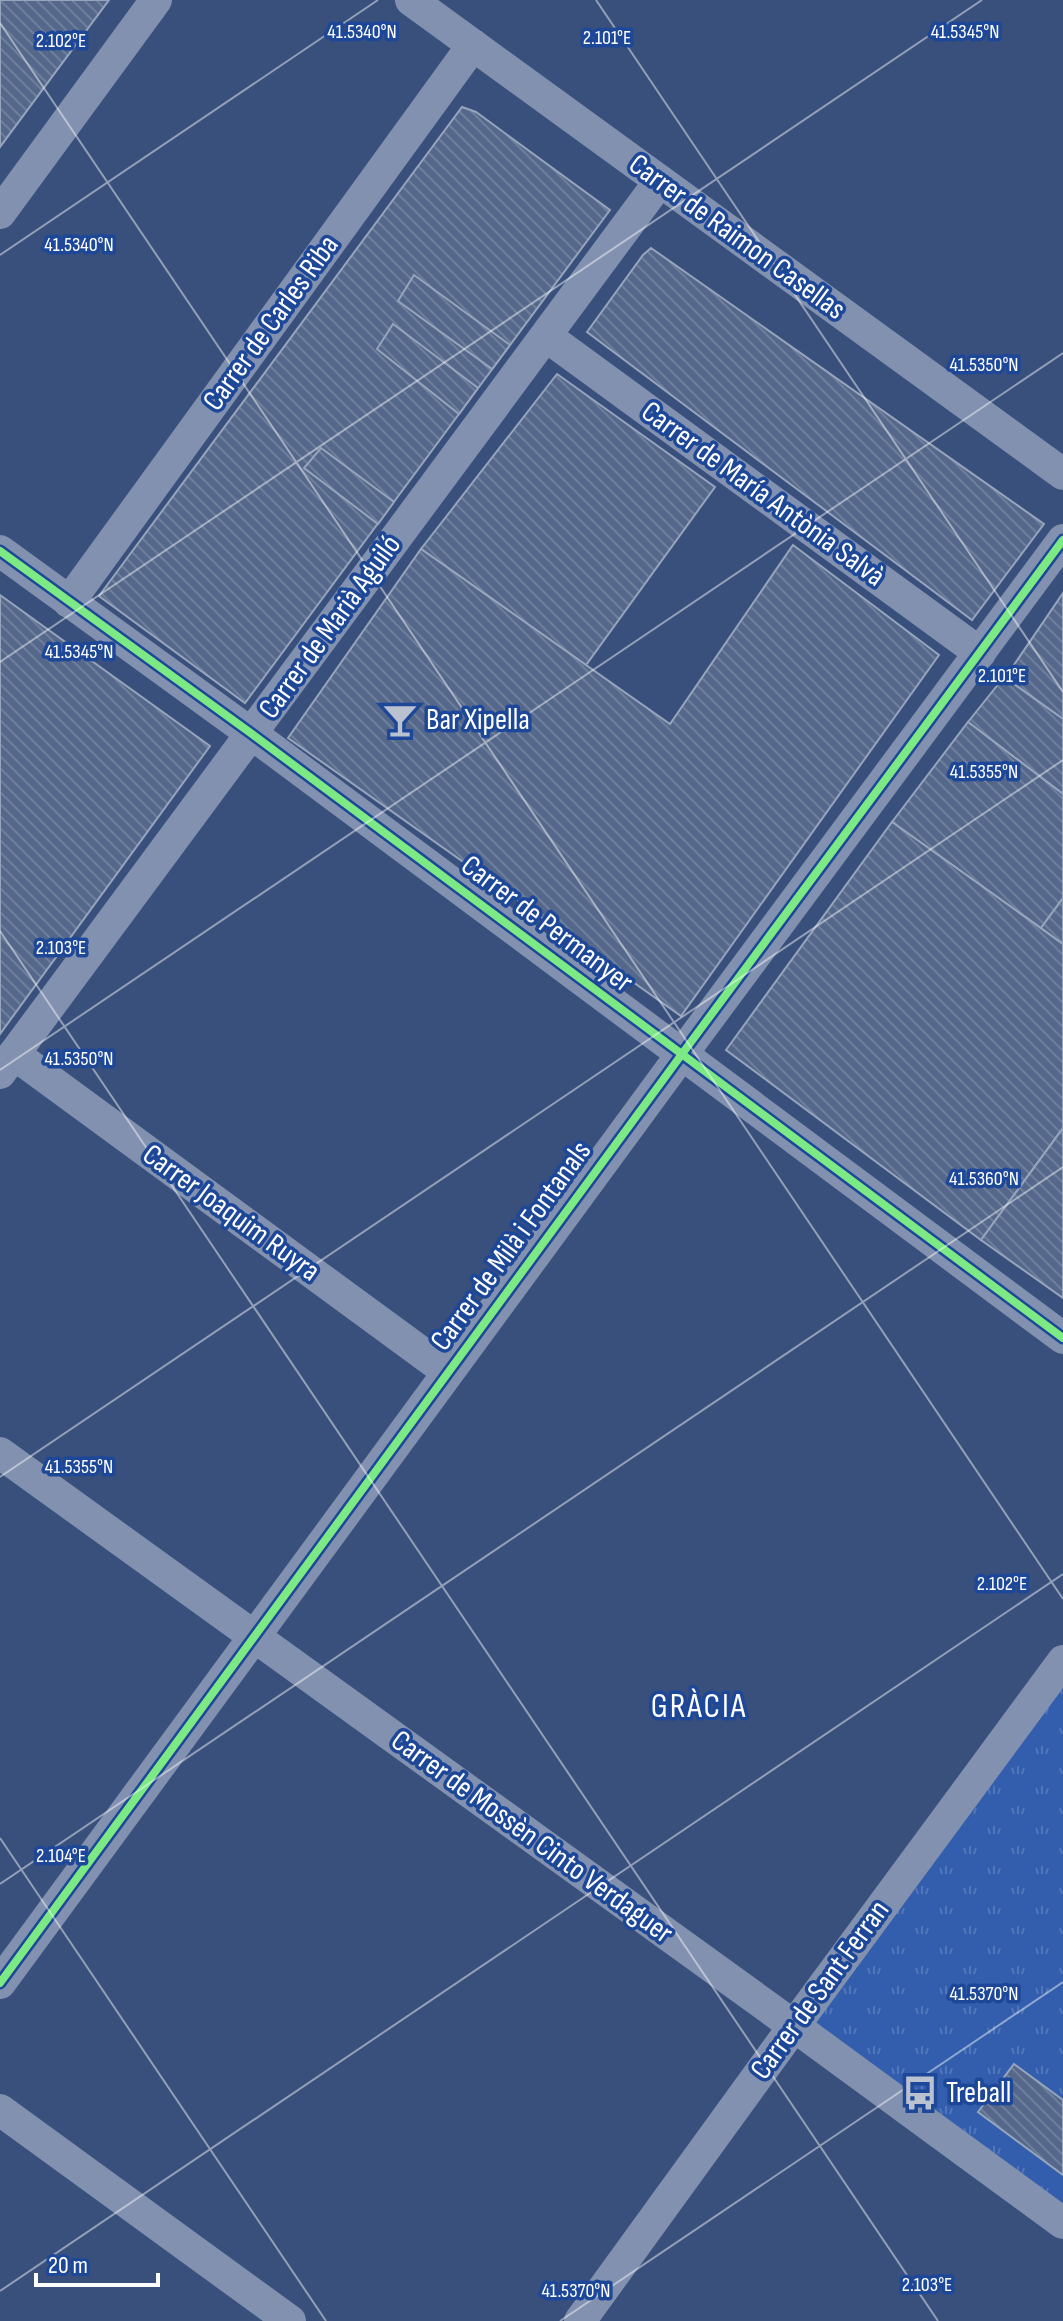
<svg xmlns="http://www.w3.org/2000/svg" width="1063" height="2321" viewBox="0 0 1063 2321" font-family="'Sofia Sans Condensed',sans-serif">
	<defs>
		<pattern id="park-tufts" width="24" height="20" patternUnits="userSpaceOnUse" patternTransform="scale(2)"><rect width="24" height="20" fill="#325ead"/><path d="M3 7l-1-3M5 7V3M7 7l1-3M15 17l-1-3M17 17v-4M19 17l1-3" fill="none" stroke="#5176b9"/></pattern>
		<pattern id="building-back-hatch" width="6" height="6" patternUnits="userSpaceOnUse" patternTransform="scale(2)"><rect width="6" height="6" fill="#55688b"/><path d="M-1 5l2 2M0 0l6 6M5-1l2 2" fill="none" stroke="#6e7f9c"/></pattern>
	</defs>
	<rect width="100%" height="100%" fill="#39507c"/>
	<polygon fill="url(#park-tufts)" points="1063,1661 1063,2223 794,2026"/>
	<g fill="url(#building-back-hatch)" stroke="#96a4bc" stroke-width="2">
		<polygon points="0,0 109,0 0,147"/>
		<polygon points="462,107 476,112 610,210 245,703 99,596"/>
		<polygon points="651,248 1044,524 972,620 587,332 643,255"/>
		<polygon points="414,275 510,345 492,369 398,301"/>
		<polygon points="393,324 478,388 459,414 377,349"/>
		<polygon points="557,374 715,487 586,665 421,549"/>
		<polygon points="321,448 394,502 378,524 304,468"/>
		<polygon points="793,545 939,655 681,1016 288,738 421,549 670,724"/>
		<polygon points="1063,593 1063,719 1005,678"/>
		<polygon points="0,595 210,746 0,1034"/>
		<polygon points="1004,677 1063,719 1063,794 968,722"/>
		<polygon points="968,722 1063,794 1063,898 1041,928 892,822"/>
		<polygon points="892,822 1063,944 1063,1128 981,1240 726,1050"/>
		<polygon points="1063,898 1063,944 1041,928"/>
		<polygon points="1063,1128 1063,1298 981,1240"/>
		<polygon points="1014,2064 1063,2100 1063,2175 978,2112"/>
	</g>
	<g fill="none" stroke-linecap="round" stroke-linejoin="round">
		<g stroke="#8291af" stroke-width="32">
			<polyline points="411,0 1063,474"/>
			<polyline points="0,213 156,0"/>
			<polyline points="546,336 980,653"/>
			<polyline points="0,551 252,734 1063,1338"/>
			<polyline points="69,602 473,45"/>
			<polyline points="14,1054 448,1372"/>
			<polyline points="0,1073 660,181"/>
			<polyline points="0,1453 794,2026 1063,2223"/>
			<polyline points="0,1983 682,1054 1063,540"/>
			<polyline points="0,2110 290,2321"/>
			<polyline points="580,2321 794,2026 1063,1661"/>
		</g>
		<g stroke="#1d4798" stroke-width="13">
			<g id="cycleway">
				<polyline points="0,551 252,734 1063,1338"/>
				<polyline points="0,1983 682,1054 1063,540"/>
			</g>
		</g>
		<use href="#cycleway" stroke="#7ce984" stroke-width="8"/>
	</g>
	<path fill="none" stroke="#fff" stroke-width="2" stroke-opacity="0.45" d="M596,0L1063,692M0,23L1063,1599M0,255L378,0M0,662L982,0M0,931L938,2321M0,1070L1063,353M0,1477L1063,760M0,1838L326,2321M0,1884L1063,1167M0,2291L1063,1574M560,2321L1063,1982"/>
	<defs>
		<g id="bar-bare" transform="scale(2.76)"><path d="M-6-5H6L.8 .8V4.5H3.5V6h-7V4.5H-.8V.8Z" fill="#bac2d1" stroke="#1d4798" stroke-width="2.5" paint-order="stroke"/></g>
		<g id="bus-bare" transform="scale(2.76)"><path d="M-5-6H5V4H4V6H2V4H-2V6H-4V4H-5ZM-3.5-4V0h7V-4ZM-3.5 1.2v1.5H-2V1.2ZM2 1.2v1.5H3.5V1.2Z" fill="#bac2d1" stroke="#1d4798" stroke-width="2.5" paint-order="stroke"/></g>
	</defs>
	<g fill-rule="evenodd">
		<use href="#bar-bare" x="400" y="720"/>
		<use href="#bus-bare" x="920" y="2093"/>
	</g>
	<g text-anchor="middle" dominant-baseline="central" stroke-width="7" stroke-linejoin="round" paint-order="stroke">
		<g font-size="30" fill="#fff" stroke="#1d4798">
			<text transform="translate(737 237) rotate(36)">Carrer de Raimon Casellas</text>
			<text transform="translate(271 323) rotate(-54)">Carrer de Carles Riba</text>
			<text transform="translate(763 494) rotate(36)">Carrer de María Antònia Salvà</text>
			<text transform="translate(330 627) rotate(-54)">Carrer de Marià Aguiló</text>
			<text transform="translate(547 924) rotate(37)">Carrer de Permanyer</text>
			<text transform="translate(231 1213) rotate(36)">Carrer Joaquim Ruyra</text>
			<text transform="translate(511 1246) rotate(-54)">Carrer de Milà i Fontanals</text>
			<text transform="translate(532 1837) rotate(36)">Carrer de Mossèn Cinto Verdaguer</text>
			<text transform="translate(820 1990) rotate(-54)">Carrer de Sant Ferran</text>
		</g>
		<g font-size="30" fill="#fff" stroke="#1d4798" text-anchor="start">
			<text x="426" y="720">Bar Xipella</text>
			<text x="946" y="2093">Treball</text>
		</g>
		<g font-size="34" letter-spacing="2" fill="#fff" stroke="#1d4798">
			<text x="699" y="1706">GRÀCIA</text>
		</g>
	</g>
	<g font-size="20" text-anchor="middle" fill="#fff" stroke="#1d4798" stroke-width="7" stroke-linejoin="round" paint-order="stroke">
		<text x="362" y="38">41.5340°N</text>
		<text x="965" y="38">41.5345°N</text>
		<text x="607" y="44">2.101°E</text>
		<text x="61" y="47">2.102°E</text>
		<text x="79" y="251">41.5340°N</text>
		<text x="984" y="371">41.5350°N</text>
		<text x="79" y="658">41.5345°N</text>
		<text x="1002" y="682">2.101°E</text>
		<text x="984" y="778">41.5355°N</text>
		<text x="61" y="954">2.103°E</text>
		<text x="79" y="1065">41.5350°N</text>
		<text x="984" y="1185">41.5360°N</text>
		<text x="79" y="1473">41.5355°N</text>
		<text x="1002" y="1590">2.102°E</text>
		<text x="61" y="1862">2.104°E</text>
		<text x="984" y="2000">41.5370°N</text>
		<text x="927" y="2291">2.103°E</text>
		<text x="576" y="2297">41.5370°N</text>
	</g>
	<path d="M36 2273v12h122v-12" fill="none" stroke="#ffffff" stroke-width="4"/>
	<text x="48" y="2273" font-size="24" fill="#ffffff" stroke="#1d4798" stroke-width="6" paint-order="stroke">20 m</text>
</svg>
